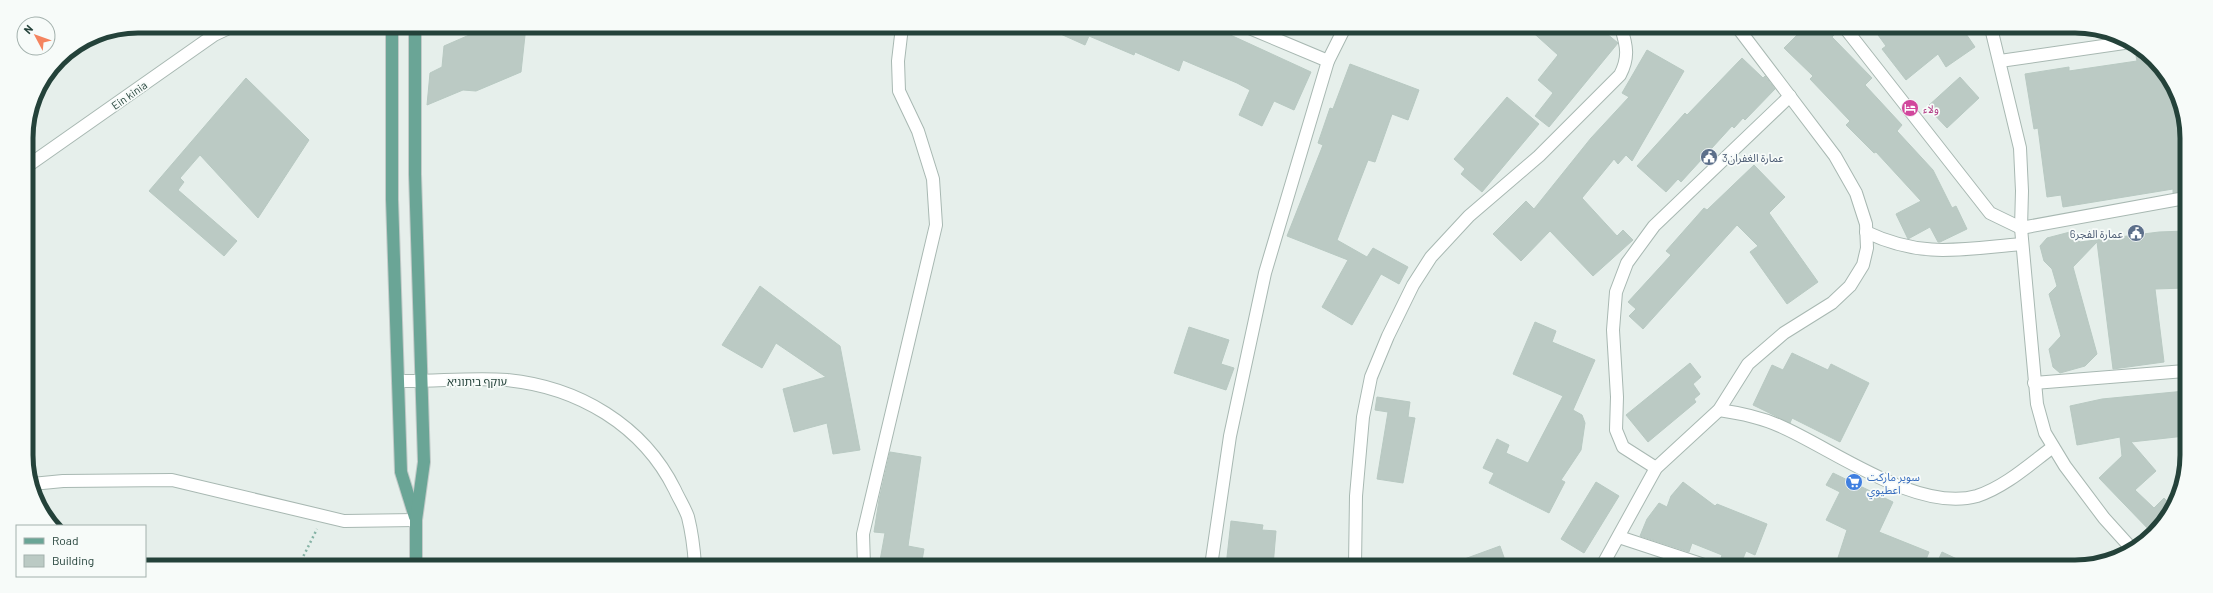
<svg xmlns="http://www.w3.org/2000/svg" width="2213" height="593" viewBox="0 0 2213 593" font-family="Barlow,'Noto Sans Arabic','Noto Sans Hebrew',sans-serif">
	<rect width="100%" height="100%" fill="#e6efeb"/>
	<g fill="#bbcac4" stroke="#b8c9c2">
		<polygon points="490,26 526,26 521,72 476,91 463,90 427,105 430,73 442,67 444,46"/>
		<polygon points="1045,27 1213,27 1311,72 1294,110 1274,101 1262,126 1239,115 1250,90 1237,83 1183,60 1179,71 1135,52 1134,55 1089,36 1085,45"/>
		<polygon points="1528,28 1600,28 1618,43 1549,127 1535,116 1553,93 1538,80 1558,55"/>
		<polygon points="1804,28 1838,28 1838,31 1832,37 1872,78 1865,85 1902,125 1897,131 1933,170 1952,208 1956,206 1967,229 1940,242 1938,242 1930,227 1908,239 1896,214 1921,201 1876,152 1874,153 1846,125 1850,121 1810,79 1813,76 1784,48"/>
		<polygon points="1873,28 1962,28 1975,47 1946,67 1938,54 1906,80 1882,49 1886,46"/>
		<polygon points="1647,50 1684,71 1632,161 1626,155 1618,164 1614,159 1582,198 1617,236 1623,230 1633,240 1593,276 1550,231 1521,261 1493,234 1526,201 1534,209 1591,138 1629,97 1622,93"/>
		<polygon points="2136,56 2148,56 2154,59 2180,107 2181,136 2185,136 2185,191 2173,193 2173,189 2063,207 2061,195 2047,197 2038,128 2034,129 2025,74 2069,67 2069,71 2137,61"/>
		<polygon points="1742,58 1763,78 1765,76 1775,89 1745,120 1743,118 1734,128 1732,126 1681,182 1678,179 1666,192 1637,166 1685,113 1687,115"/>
		<polygon points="1350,64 1419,90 1408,120 1392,114 1375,162 1368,160 1337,240 1367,257 1373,248 1408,267 1399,284 1381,274 1352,325 1322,307 1348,260 1287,236 1323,145 1318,143 1330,108 1333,109"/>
		<polygon points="1960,77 1979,98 1947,128 1927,107"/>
		<polygon points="246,78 309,140 258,218 200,155 180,178 184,182 178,190 237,241 224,256 149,191"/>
		<polygon points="1507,97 1539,124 1482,192 1461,174 1465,169 1454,159"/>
		<polygon points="1754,165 1785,197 1769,213 1818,282 1787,304 1750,252 1758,246 1737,225 1643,329 1629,316 1636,309 1628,302 1671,255 1666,251 1704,208 1707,210"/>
		<polygon points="2185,231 2185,288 2155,289 2164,362 2113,369 2097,242 2073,267 2097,354 2085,366 2060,373 2053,367 2049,349 2061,336 2049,294 2057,286 2052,269 2044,261 2040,246 2047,238 2070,232 2080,242 2159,232"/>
		<polygon points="760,286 840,346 860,450 833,454 827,423 794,432 783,389 826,377 776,343 762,368 722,345"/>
		<polygon points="1535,322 1556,331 1552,342 1595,360 1573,410 1582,415 1585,423 1581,450 1561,480 1565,482 1549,513 1489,483 1494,473 1483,468 1497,439 1509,445 1506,453 1528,463 1563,396 1513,374"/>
		<polygon points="1189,327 1229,340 1221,364 1234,368 1226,390 1174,373"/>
		<polygon points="1792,353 1828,370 1831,364 1869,383 1840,442 1792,418 1790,423 1753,405 1772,365 1783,370"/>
		<polygon points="1690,363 1701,377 1693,384 1700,394 1694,399 1696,402 1648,442 1626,415"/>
		<polygon points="2185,391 2185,436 2131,442 2156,471 2135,490 2154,508 2164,498 2173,507 2153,534 2099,478 2122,456 2120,437 2077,445 2070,406 2102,399"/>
		<polygon points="1377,397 1410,402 1408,417 1415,418 1403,483 1377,479 1388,412 1375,410"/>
		<polygon points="890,452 921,457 908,546 924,549 921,566 879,566 885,533 874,532 879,500"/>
		<polygon points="1833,473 1893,502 1879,532 1929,552 1923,567 1835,567 1847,530 1826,520 1840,492 1826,485"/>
		<polygon points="1596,482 1619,496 1584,553 1561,539"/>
		<polygon points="1683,482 1715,506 1717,504 1767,524 1755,555 1746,551 1740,566 1735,566 1720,561 1722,555 1692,543 1689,552 1640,536 1647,519 1659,503 1667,507 1671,496"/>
		<polygon points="1231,521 1263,525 1262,530 1276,531 1273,566 1226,566"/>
		<polygon points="1500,546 1507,566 1448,566 1448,565"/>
		<polygon points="1942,552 1974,567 1935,567"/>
	</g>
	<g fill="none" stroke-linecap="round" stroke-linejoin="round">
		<g stroke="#a8b8b2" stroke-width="14">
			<g id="minor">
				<polyline points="1247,27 1328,61"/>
				<polyline points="1845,28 1990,213 2021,228 2185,198"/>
				<polyline points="1991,28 2020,148 2022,191 2021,228 2037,404 2045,433 2065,466 2104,518 2132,549"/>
				<polyline points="2000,61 2124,43"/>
				<polyline points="26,167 214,35 233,26"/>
				<path d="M1866,232C1923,259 1962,249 2022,244"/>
				<path d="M398,381C433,382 472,377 507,380C578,387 643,425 675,490C679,499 685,508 688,517C692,533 694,550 695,565"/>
				<polyline points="2034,383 2185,371"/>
				<path d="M1719,410C1740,413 1760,417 1780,426C1833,449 1917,513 1977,496C2005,487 2030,464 2053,447"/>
				<polyline points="1656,468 1623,447 1616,430 1617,397 1613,330 1616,292 1627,263 1654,226 1790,96"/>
				<polyline points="32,484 63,481 172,480 344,521 416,520"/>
				<polyline points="1619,537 1707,566"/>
				<polyline points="864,566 863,534 936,225 933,179 918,131 899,91 898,61 902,27"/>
				<polyline points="1211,566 1230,436 1265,273 1328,61 1345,27"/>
				<path d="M1355,566L1356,496L1363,417L1371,377L1388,336L1413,285L1431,257L1469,216L1539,156L1620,75C1629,58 1627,46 1621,28"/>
				<polyline points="1602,566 1656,468 1719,410 1748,364 1784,333 1832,303 1850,286 1863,265 1867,248 1866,224 1856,193 1835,156 1738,28"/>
			</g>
		</g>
		<g stroke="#c2cac8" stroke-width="14">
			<g id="major">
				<polyline points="392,26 392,199 401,472 415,517"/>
				<polyline points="415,26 415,174 424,462 416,520 416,565"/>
			</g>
		</g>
		<polyline stroke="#86b3a5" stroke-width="2.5" stroke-dasharray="2 3" stroke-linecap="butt" points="299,565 317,529"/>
		<use href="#minor" stroke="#fff" stroke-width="12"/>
		<use href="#major" stroke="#6aa596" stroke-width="12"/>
	</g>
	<defs>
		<g id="hotel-disc" transform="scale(0.9)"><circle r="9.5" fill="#d1479c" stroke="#f7fbf9"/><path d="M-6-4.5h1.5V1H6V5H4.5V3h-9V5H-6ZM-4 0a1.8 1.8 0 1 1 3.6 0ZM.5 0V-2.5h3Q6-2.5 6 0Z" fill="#fff"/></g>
		<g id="civic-disc" transform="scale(0.9)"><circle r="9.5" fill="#5c6f8a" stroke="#f7fbf9"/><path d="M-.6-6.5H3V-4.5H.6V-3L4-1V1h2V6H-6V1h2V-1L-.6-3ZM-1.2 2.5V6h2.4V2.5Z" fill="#fff"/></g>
		<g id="supermarket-disc" transform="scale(0.9)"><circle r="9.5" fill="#3f7fe0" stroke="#f7fbf9"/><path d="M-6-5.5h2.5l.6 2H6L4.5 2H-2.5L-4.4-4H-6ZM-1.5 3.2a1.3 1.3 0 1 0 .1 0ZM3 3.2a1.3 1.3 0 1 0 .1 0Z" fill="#fff"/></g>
	</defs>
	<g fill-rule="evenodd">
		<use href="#hotel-disc" x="1910" y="108"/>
		<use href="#civic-disc" x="1709" y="157"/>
		<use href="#civic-disc" x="2136" y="233"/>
		<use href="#supermarket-disc" x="1854" y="482"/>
	</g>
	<g text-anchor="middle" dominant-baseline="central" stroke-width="3.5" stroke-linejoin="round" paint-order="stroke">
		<g font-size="11" fill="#24423a" stroke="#f7fbf9">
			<text transform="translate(129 95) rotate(-35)">Ein kinia</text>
			<text x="477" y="381">עוקף ביתוניא</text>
		</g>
		<g font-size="11" fill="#b23c85" stroke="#f7fbf9" text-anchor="start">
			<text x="1923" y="108">ولاء</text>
		</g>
		<g font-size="11" fill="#4e5e75" stroke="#f7fbf9" text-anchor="start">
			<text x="1722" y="157">عمارة الغفران3</text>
			<text x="2123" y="233" text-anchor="end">عمارة الفجر6</text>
		</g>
		<g font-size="11" fill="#366cbe" stroke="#f7fbf9" text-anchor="start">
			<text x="1867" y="476">سوير ماركت<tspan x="1867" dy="13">اعطيوي</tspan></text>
		</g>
	</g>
	<path d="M0 0H2213V593H0ZM138 33H2075A105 105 0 0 1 2180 138V455A105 105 0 0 1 2075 560H138A105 105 0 0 1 33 455V138A105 105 0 0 1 138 33Z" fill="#f7fbf9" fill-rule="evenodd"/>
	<path fill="none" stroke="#24423a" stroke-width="5" d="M138 33H2075A105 105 0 0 1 2180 138V455A105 105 0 0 1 2075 560H138A105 105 0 0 1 33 455V138A105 105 0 0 1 138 33Z"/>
	<rect x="16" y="525" width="130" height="52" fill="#f7fbf9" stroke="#a3b1ad"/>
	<rect x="24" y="538" width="20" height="6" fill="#6aa596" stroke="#a3b1ad"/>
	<text x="52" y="545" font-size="12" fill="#24423a">Road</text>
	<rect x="24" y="555" width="20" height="12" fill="#bbcac4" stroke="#a3b1ad"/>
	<text x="52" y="565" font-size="12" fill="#24423a">Building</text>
	<g transform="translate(36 36) rotate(311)"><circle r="19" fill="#f7fbf9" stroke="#a3b1ad"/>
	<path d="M0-3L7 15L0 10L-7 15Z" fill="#f4845f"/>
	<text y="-6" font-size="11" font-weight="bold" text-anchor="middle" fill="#24423a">N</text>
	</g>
</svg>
